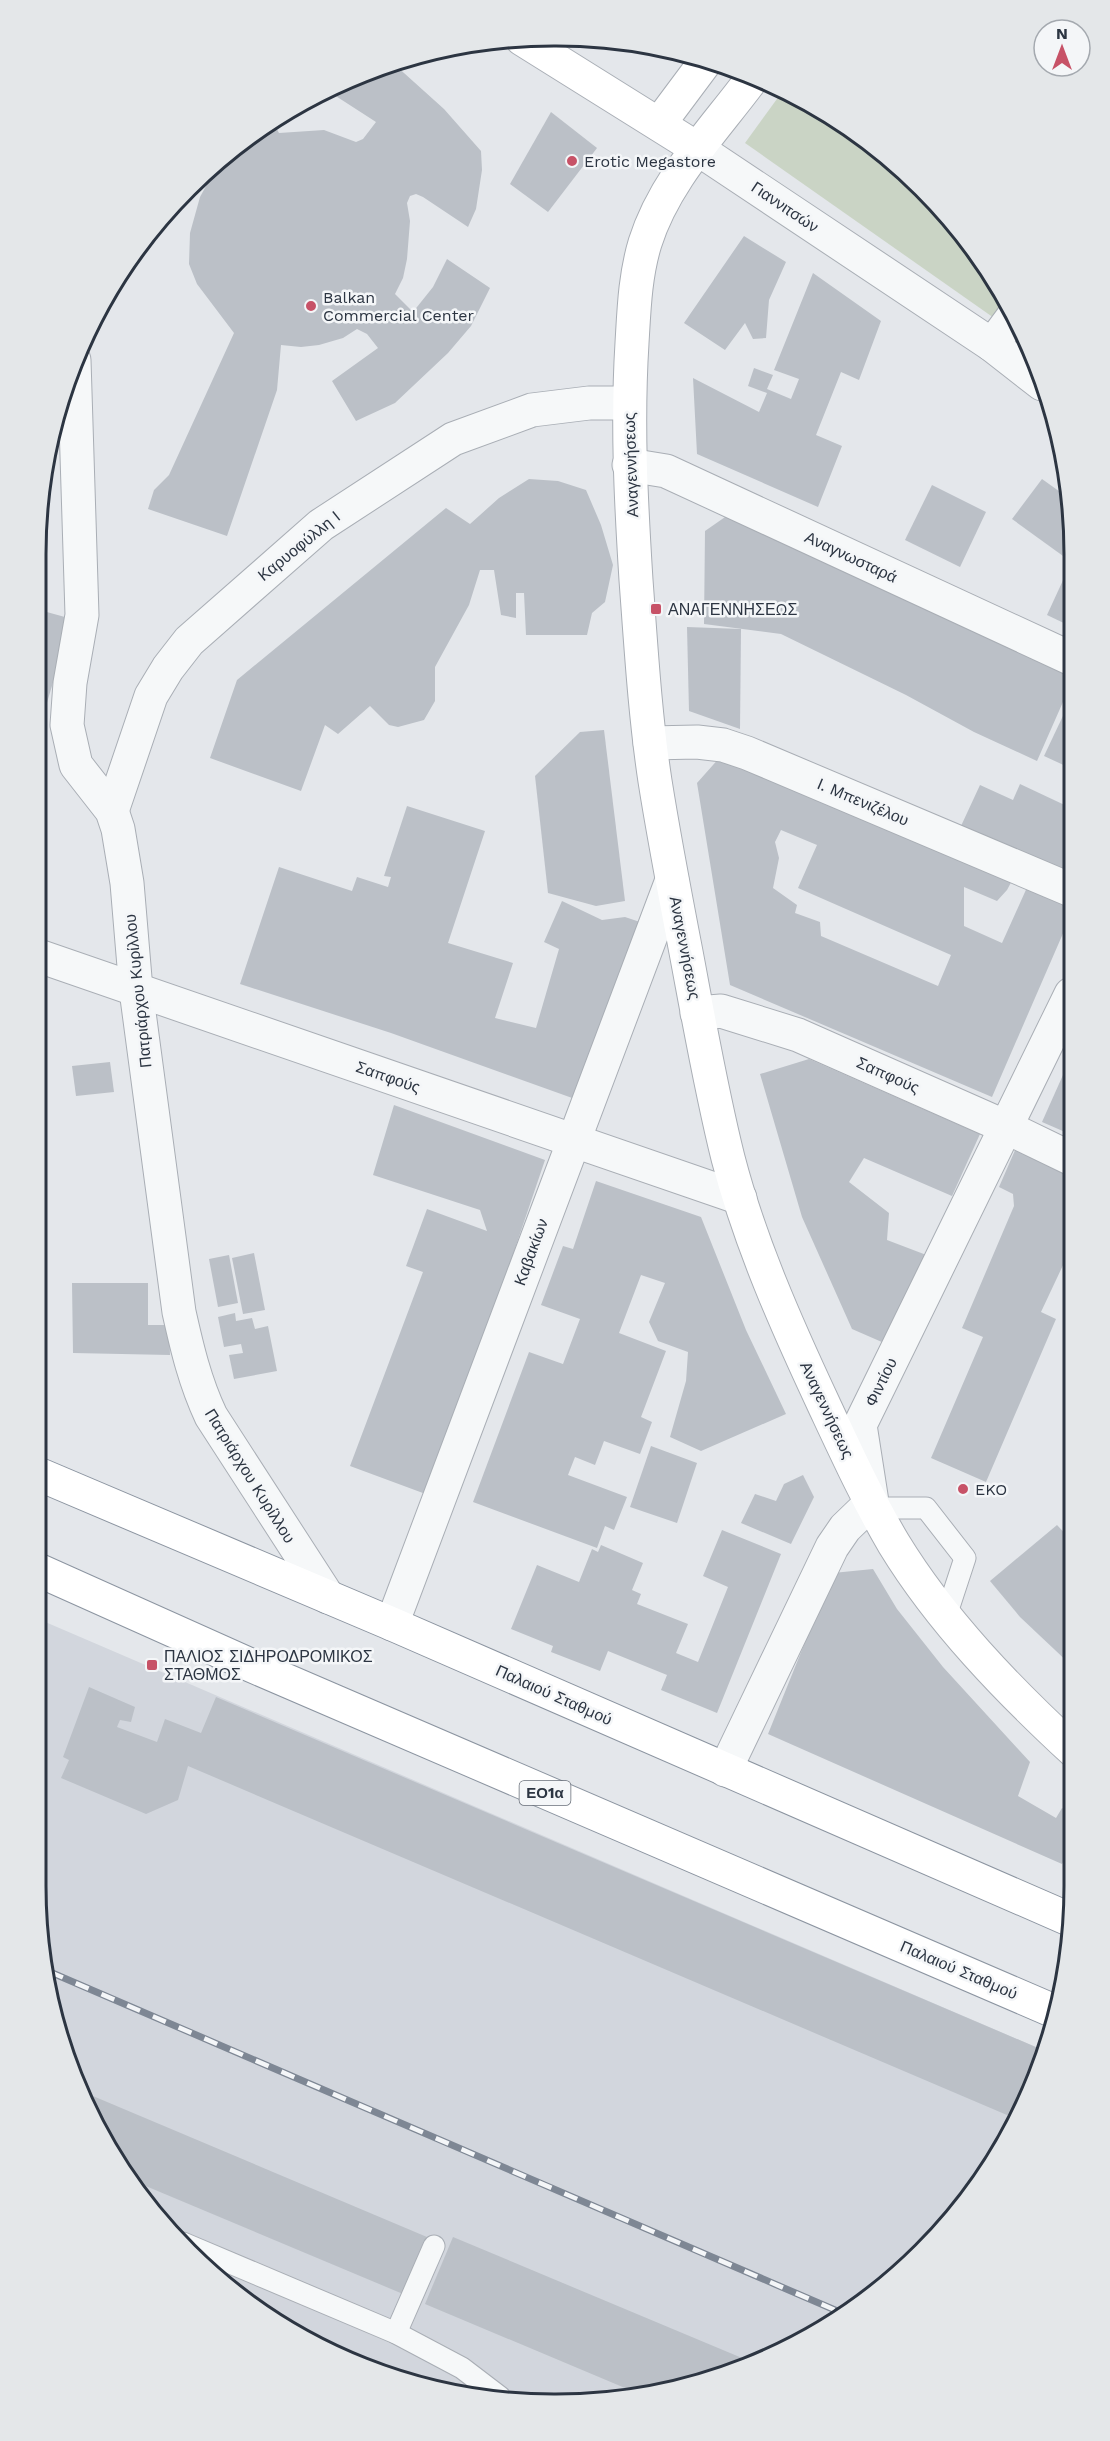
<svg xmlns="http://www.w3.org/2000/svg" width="1110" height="2441" viewBox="0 0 1110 2441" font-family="'Work Sans',sans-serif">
	<rect width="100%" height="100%" fill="#e4e7eb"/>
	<polygon fill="#d2d6dd" points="36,1618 1045,2051 1035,2084 945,2228 814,2336 721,2378 623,2401 454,2395 296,2336 165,2228 105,2145 64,2053 36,1886"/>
	<polygon fill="#cad4c5" points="782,92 871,143 967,239 1011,315 1004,325 745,143"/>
	<g fill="#bbc0c7" fill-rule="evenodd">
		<polygon points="394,64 444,109 481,151 482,170 476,209 468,227 423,197 416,194 410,196 407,203 410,221 407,259 403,278 395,294 413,312 433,287 447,259 490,288 471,326 448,353 395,403 356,421 332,381 378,348 367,334 357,329 343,338 319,345 301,347 281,345 277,390 227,536 148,509 154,490 169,475 234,333 197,284 189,264 190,233 200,197 211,177 236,153 234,150 272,120 279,133 324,130 356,142 363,139 376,122 328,91 356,76"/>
		<polygon points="551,112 597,148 548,212 510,184"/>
		<polygon points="744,236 786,262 769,300 766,338 753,339 745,323 725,350 684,323"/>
		<polygon points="813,273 881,321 859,380 841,372 816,435 842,446 818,507 697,454 693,378 759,412 767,393 748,386 754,368 773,375 767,389 791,399 799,379 774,370"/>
		<polygon points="529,479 558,481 586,490 601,525 613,565 605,602 592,613 587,635 526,635 524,593 516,593 516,618 501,615 494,570 480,570 469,605 435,667 435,701 424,720 398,727 389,725 370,706 338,734 325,725 301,791 210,758 237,680 446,508 470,524 499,498"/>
		<polygon points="1042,479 1070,499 1070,561 1012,519"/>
		<polygon points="932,485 986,512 960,567 905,540"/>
		<polygon points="728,515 1070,674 1070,686 1037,761 974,732 906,695 781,634 704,624 705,531"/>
		<polygon points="1070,565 1070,626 1047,615"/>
		<polygon points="36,609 72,619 37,736 36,736"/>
		<polygon points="687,627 741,629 740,729 689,711"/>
		<polygon points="1070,701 1070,768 1044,756"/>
		<polygon points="604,730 625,901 596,906 548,893 535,776 580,732"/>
		<path d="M721,756L1015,875L1007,890L997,901L964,887V926L1002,943L1029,883L1071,901V915L992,1097L730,985L697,783ZM781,830L817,845L798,888L951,955L938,986L821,936L820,922L795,913L797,905L773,888L779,858L775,842Z"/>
		<polygon points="1020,784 1071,808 1071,879 961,826 980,785 1013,800"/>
		<polygon points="407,806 485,831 448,943 513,963 495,1018 536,1028 559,949 544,942 562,901 602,920 625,917 640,922 629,987 615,984 575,1099 391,1033 240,984 279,867 352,891 357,877 388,887 391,877 384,876"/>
		<polygon points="1071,1057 1072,1121 1072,1135 1042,1122"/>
		<polygon points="809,1059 980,1134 952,1196 864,1158 849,1182 889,1213 887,1240 929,1256 891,1346 852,1329 802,1217 760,1074"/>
		<polygon points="110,1062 114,1092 76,1096 72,1066"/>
		<polygon points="394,1105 545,1160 431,1496 350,1466 423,1272 406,1266 427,1209 487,1231 480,1210 373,1175"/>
		<polygon points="1016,1148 1072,1173 1072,1209 1065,1228 1072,1231 1072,1246 1041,1312 1056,1319 986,1482 931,1458 983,1337 962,1328 1014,1206 1013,1194 999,1187"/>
		<polygon points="596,1181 701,1217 746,1330 786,1414 701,1451 670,1437 686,1381 688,1352 658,1341 649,1322 665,1283 641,1275 619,1333 666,1351 641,1417 652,1422 640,1454 604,1441 595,1465 575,1457 568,1475 627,1497 614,1530 605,1526 597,1548 473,1502 529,1352 563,1364 580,1319 541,1305 563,1246 573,1249"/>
		<polygon points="254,1253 265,1310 243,1314 232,1258"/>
		<polygon points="229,1255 238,1303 218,1307 209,1259"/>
		<polygon points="72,1283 148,1283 148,1325 169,1325 170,1355 73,1353"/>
		<polygon points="235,1313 236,1321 252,1318 255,1329 268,1326 277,1371 234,1379 229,1355 243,1353 241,1344 224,1347 218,1317"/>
		<polygon points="651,1446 697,1463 677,1523 630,1507"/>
		<polygon points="803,1475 814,1497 791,1544 741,1523 755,1494 776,1501 784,1484"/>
		<polygon points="1057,1525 1073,1542 1073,1667 1020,1617 990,1581"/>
		<polygon points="722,1530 781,1554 717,1713 661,1690 667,1675 608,1651 600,1671 551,1652 553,1646 511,1629 537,1565 579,1582 592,1549 598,1552 601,1545 643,1563 632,1590 641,1594 637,1604 688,1624 676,1653 698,1662 728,1587 703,1576"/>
		<polygon points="873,1569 897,1609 943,1667 1030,1762 1018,1796 1056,1818 1062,1808 1074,1814 1074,1845 1062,1864 768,1734 833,1573"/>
		<polygon points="89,1687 135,1707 131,1722 120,1720 117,1727 157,1742 165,1719 201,1733 216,1697 1045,2051 1035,2084 1014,2118 188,1766 178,1800 146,1814 61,1778 69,1760 63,1757"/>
		<polygon points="81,2091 427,2237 403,2294 129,2179 105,2145"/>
		<polygon points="453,2237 754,2363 721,2378 644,2396 425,2304"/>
	</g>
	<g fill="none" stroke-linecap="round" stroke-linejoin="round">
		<g stroke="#a9aeb5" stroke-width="23">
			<g id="lane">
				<polyline points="875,1508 926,1508 965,1558 946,1616"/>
				<polyline points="183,2243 396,2333 462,2368 500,2397"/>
				<polyline points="396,2333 434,2246"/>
			</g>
		</g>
		<g stroke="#a9aeb5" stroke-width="35">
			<g id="street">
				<polyline points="698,149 992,345 1042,384"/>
				<polyline points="992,345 1012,318"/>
				<path d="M74,360L82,615L70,683L67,725L76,765L112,811L118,829L127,883L136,990L179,1312C187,1348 195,1382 211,1416L328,1597"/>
				<polyline points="629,465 666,471 1070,658"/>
				<polyline points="650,743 697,742 723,745 747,753 1071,890"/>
				<polyline points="112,811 151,696 168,668 189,641 321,525 453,439 532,410 589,403 628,403"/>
				<polyline points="36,955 740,1198"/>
				<polyline points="697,1013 721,1011 798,1035 1006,1127 1072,1159"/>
				<polyline points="392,1624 672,880"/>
				<polyline points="725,1770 832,1547 845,1528 872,1502 860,1425 1071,994"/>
			</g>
		</g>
		<g stroke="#a9aeb5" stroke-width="35">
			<g id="secondary">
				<polyline points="522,39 698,149"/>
				<path d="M754,76C715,129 665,179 645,243C635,276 634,309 632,343C627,423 631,501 636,580C641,647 645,715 655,781C664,838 675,895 686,952C699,1021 711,1090 728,1158C750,1243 787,1326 824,1405C846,1452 868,1500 894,1544C941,1621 1008,1690 1074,1751"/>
				<polyline points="659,124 706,61"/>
			</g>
		</g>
		<g stroke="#8c95a1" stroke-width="35">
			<g id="highway">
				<polyline points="36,1473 392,1624 1071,1920"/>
				<polyline points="36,1569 248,1664 1056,2012"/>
			</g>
		</g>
		<use href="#lane" stroke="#f6f8f9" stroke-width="21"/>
		<use href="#street" stroke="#f6f8f9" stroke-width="33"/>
		<use href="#secondary" stroke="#fff" stroke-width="33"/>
		<use href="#highway" stroke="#fff" stroke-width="33"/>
		<g stroke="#7e8794" stroke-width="7">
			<polyline id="rail" points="50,1972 842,2313"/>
		</g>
		<use href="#rail" stroke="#f4f6f8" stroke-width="4.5" stroke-dasharray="14" stroke-linecap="butt"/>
	</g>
	<g fill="#c75267" stroke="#f4f6f8" stroke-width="2">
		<circle cx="572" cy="161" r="6"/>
		<circle cx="311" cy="306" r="6"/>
		<rect x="650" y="603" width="12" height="12" rx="3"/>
		<circle cx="963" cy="1489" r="6"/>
		<rect x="146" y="1659" width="12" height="12" rx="3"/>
	</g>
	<g text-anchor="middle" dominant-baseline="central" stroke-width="5" stroke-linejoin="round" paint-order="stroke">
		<rect fill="#f4f6f8" stroke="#686f79" stroke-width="1.5" x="519.5" y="1781" width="51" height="24" rx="4.5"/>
		<g font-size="15" font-weight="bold" fill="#2c3542">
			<text x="545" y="1793">ΕΟ1α</text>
		</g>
		<g font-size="16" fill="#2c3542" stroke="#f4f6f8" text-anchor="start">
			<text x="584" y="161">Erotic Megastore</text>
			<text x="323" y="297">Balkan<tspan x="323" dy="18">Commercial Center</tspan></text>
			<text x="668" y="609">ΑΝΑΓΕΝΝΗΣΕΩΣ</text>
			<text x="975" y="1489">EKO</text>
			<text x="164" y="1656">ΠΑΛΙΟΣ ΣΙΔΗΡΟΔΡΟΜΙΚΟΣ<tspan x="164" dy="18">ΣΤΑΘΜΟΣ</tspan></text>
		</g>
		<g font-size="16" fill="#2c3542" stroke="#f4f6f8">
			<text transform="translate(785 207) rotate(34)">Γιαννιτσών</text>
			<text transform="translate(631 465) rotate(-92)">Αναγεννήσεως</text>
			<text transform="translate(299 546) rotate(-39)">Καρυοφύλλη Ι</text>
			<text transform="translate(851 557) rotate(25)">Αναγνωσταρά</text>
			<text transform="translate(863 802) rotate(23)">Ι. Μπενιζέλου</text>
			<text transform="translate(685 948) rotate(79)">Αναγεννήσεως</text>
			<text transform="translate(138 991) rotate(-96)">Πατριάρχου Κυρίλλου</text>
			<text transform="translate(888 1075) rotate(24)">Σαπφούς</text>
			<text transform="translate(388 1077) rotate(19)">Σαπφούς</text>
			<text transform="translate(531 1252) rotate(-70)">Καβακίων</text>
			<text transform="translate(881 1382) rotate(-64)">Φιντίου</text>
			<text transform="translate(827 1410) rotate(65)">Αναγεννήσεως</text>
			<text transform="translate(250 1476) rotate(58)">Πατριάρχου Κυρίλλου</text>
			<text transform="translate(554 1695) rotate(24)">Παλαιού Σταθμού</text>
			<text transform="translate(959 1970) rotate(23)">Παλαιού Σταθμού</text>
		</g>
	</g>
	<path d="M0 0H1110V2441H0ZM554 46H556A508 508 0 0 1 1064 554V1886A508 508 0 0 1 556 2394H554A508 508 0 0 1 46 1886V554A508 508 0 0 1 554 46Z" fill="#e4e7e9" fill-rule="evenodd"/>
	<path fill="none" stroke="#2c3542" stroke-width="3" d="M554 46H556A508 508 0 0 1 1064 554V1886A508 508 0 0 1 556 2394H554A508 508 0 0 1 46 1886V554A508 508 0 0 1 554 46Z"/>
	<g transform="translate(1062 48)"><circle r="28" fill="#f4f6f8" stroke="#a4a9af" stroke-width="1.5"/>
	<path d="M0-4.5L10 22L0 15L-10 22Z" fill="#c75267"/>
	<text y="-9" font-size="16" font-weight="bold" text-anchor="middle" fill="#2c3542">N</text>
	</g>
</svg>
